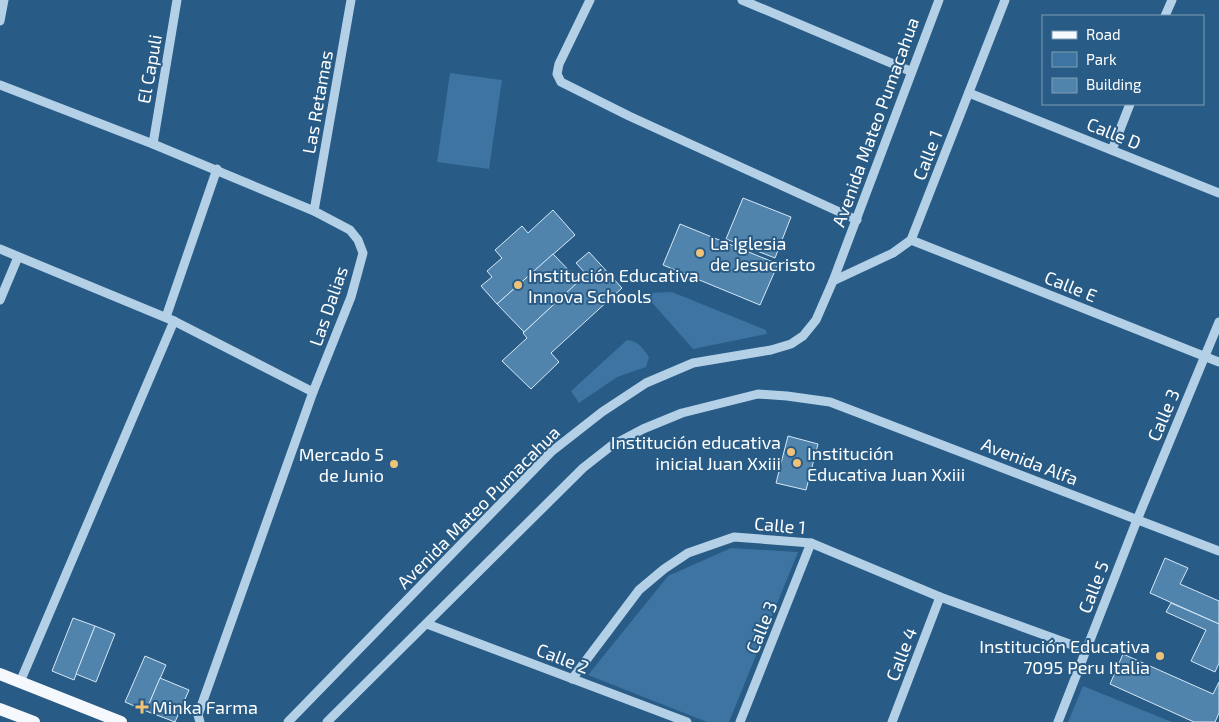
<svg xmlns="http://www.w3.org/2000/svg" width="1219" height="722" viewBox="0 0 1219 722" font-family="'Exo 2',sans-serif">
	<rect width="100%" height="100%" fill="#285b85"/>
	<g fill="#3d74a1">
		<polygon points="450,73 502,80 489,169 437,162"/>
		<polygon points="672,292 766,330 767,334 693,349 648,298 648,293"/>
		<path d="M627,340C638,341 643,348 649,357L646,367L617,377L579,403L571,391Z"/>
		<polygon points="731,548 798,552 729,722 707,722 588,675 668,576"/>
		<polygon points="1083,686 1172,722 1068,722"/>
	</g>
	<g fill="#5184ac" stroke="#d6e8f6">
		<polygon points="743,198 791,217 775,258 726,239"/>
		<polygon points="553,210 575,235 497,304 481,286 492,277 487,271 502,258 495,250 522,226 528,233"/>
		<polygon points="680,224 778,264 760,305 663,265"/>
		<polygon points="589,252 622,288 551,353 559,362 531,389 502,361 527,338 523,333 524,332 586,274 576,263"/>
		<polygon points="553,254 579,281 524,332 497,304"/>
		<polygon points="788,436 818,444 806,490 776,483"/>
		<polygon points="1165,558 1188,568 1180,584 1219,601 1219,624 1150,593"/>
		<polygon points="1171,603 1219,624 1219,663 1215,672 1191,661 1206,630 1166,612"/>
		<polygon points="73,618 95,626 74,680 52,671"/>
		<polygon points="95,626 115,634 96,682 76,674"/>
		<polygon points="1123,654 1213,694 1219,682 1219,713 1215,722 1194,722 1110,684"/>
		<polygon points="145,656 166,665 146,711 125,702"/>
		<polygon points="160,678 189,690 175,722 146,711"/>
	</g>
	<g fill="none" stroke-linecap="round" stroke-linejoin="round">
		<g stroke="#b3d0e7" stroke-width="9">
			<polyline points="590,0 559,64 557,74 561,82 629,116 857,220"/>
			<polyline points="742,0 910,71"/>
			<polyline points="1165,16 1172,0"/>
			<polyline points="0,21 4,0"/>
			<polyline points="0,85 153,144 314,211 350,230 358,240 363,253 351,297 313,392 198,715 200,722"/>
			<polyline points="969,93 1219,193"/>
			<polyline points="153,144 177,0"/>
			<polyline points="1112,150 1130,104"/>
			<polyline points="314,211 351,0"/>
			<polyline points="911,240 1219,362"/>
			<polyline points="0,249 174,321 313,392"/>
			<polyline points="833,281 893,253 911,240 1005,0"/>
			<polyline points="0,300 18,257"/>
			<polyline points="166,317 217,169"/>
			<polyline points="427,624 687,722"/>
			<polyline points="572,679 639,590 664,569 688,553 734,537 811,543 940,597 1086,650"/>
			<polyline points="20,682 174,321"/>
			<polyline points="288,722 551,452 602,412 646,383 693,363 771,350 791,344 803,336 816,320 833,281 939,0"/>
			<polyline points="327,722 583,468 611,446 643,429 682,413 758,394 787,396 830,402 1219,551"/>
			<polyline points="740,722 811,543"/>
			<polyline points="892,722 940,597"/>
			<polyline points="1058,722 1137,520 1219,322"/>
		</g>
		<g stroke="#f5f9fe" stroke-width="12">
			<polyline points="0,674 121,722"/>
			<polyline points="0,709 34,722"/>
		</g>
	</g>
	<g fill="#efc179" stroke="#285b85" stroke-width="2">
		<circle cx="700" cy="253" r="5"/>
		<circle cx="518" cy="285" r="5"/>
		<circle cx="791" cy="452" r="5"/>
		<circle cx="797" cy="463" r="5"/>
		<circle cx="394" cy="464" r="5"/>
		<circle cx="1160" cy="656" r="5"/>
		<path d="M139.5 699.5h5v5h5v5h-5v5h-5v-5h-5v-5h5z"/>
	</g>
	<g text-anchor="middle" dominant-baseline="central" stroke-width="4" stroke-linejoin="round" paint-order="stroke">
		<g font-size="18" fill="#fff" stroke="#285b85">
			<text transform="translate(149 69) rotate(-80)">El Capuli</text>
			<text transform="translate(317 102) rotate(-80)">Las Retamas</text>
			<text transform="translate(875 122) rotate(-70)">Avenida Mateo Pumacahua</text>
			<text transform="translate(1114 133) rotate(22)">Calle D</text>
			<text transform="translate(927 155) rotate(-69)">Calle 1</text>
			<text transform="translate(1071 286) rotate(22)">Calle E</text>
			<text transform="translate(328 306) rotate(-71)">Las Dalias</text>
			<text transform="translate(1163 415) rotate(-67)">Calle 3</text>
			<text transform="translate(1030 461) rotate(21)">Avenida Alfa</text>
			<text transform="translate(478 507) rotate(-45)">Avenida Mateo Pumacahua</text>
			<text transform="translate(780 525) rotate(5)">Calle 1</text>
			<text transform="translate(1093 587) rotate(-69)">Calle 5</text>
			<text transform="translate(761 627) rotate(-68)">Calle 3</text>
			<text transform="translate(901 654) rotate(-69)">Calle 4</text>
			<text transform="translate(563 658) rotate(21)">Calle 2</text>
		</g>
		<g font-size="18" fill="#fff" stroke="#285b85" text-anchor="start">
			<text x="710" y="243">La Iglesia<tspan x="710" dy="21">de Jesucristo</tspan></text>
			<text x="528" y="275">Institución Educativa<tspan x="528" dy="21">Innova Schools</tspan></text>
			<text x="781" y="442" text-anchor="end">Institución educativa<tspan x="781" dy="21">inicial Juan Xxiii</tspan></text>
			<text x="807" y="453">Institución<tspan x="807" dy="21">Educativa Juan Xxiii</tspan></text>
			<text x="384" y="454" text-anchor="end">Mercado 5<tspan x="384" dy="21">de Junio</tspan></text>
			<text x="1150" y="646" text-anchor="end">Institución Educativa<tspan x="1150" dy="21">7095 Peru Italia</tspan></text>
			<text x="152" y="707">Minka Farma</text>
		</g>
	</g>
	<rect x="1042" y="15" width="162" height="90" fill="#285b85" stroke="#7e9db6"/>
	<rect x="1052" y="31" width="25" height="8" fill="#f5f9fe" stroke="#7e9db6"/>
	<text x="1086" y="40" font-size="15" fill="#ffffff">Road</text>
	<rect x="1052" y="52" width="25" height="15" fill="#3d74a1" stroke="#7e9db6"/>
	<text x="1086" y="65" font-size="15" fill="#ffffff">Park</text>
	<rect x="1052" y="78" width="25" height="15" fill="#5184ac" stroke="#7e9db6"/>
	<text x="1086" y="90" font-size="15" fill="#ffffff">Building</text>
</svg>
